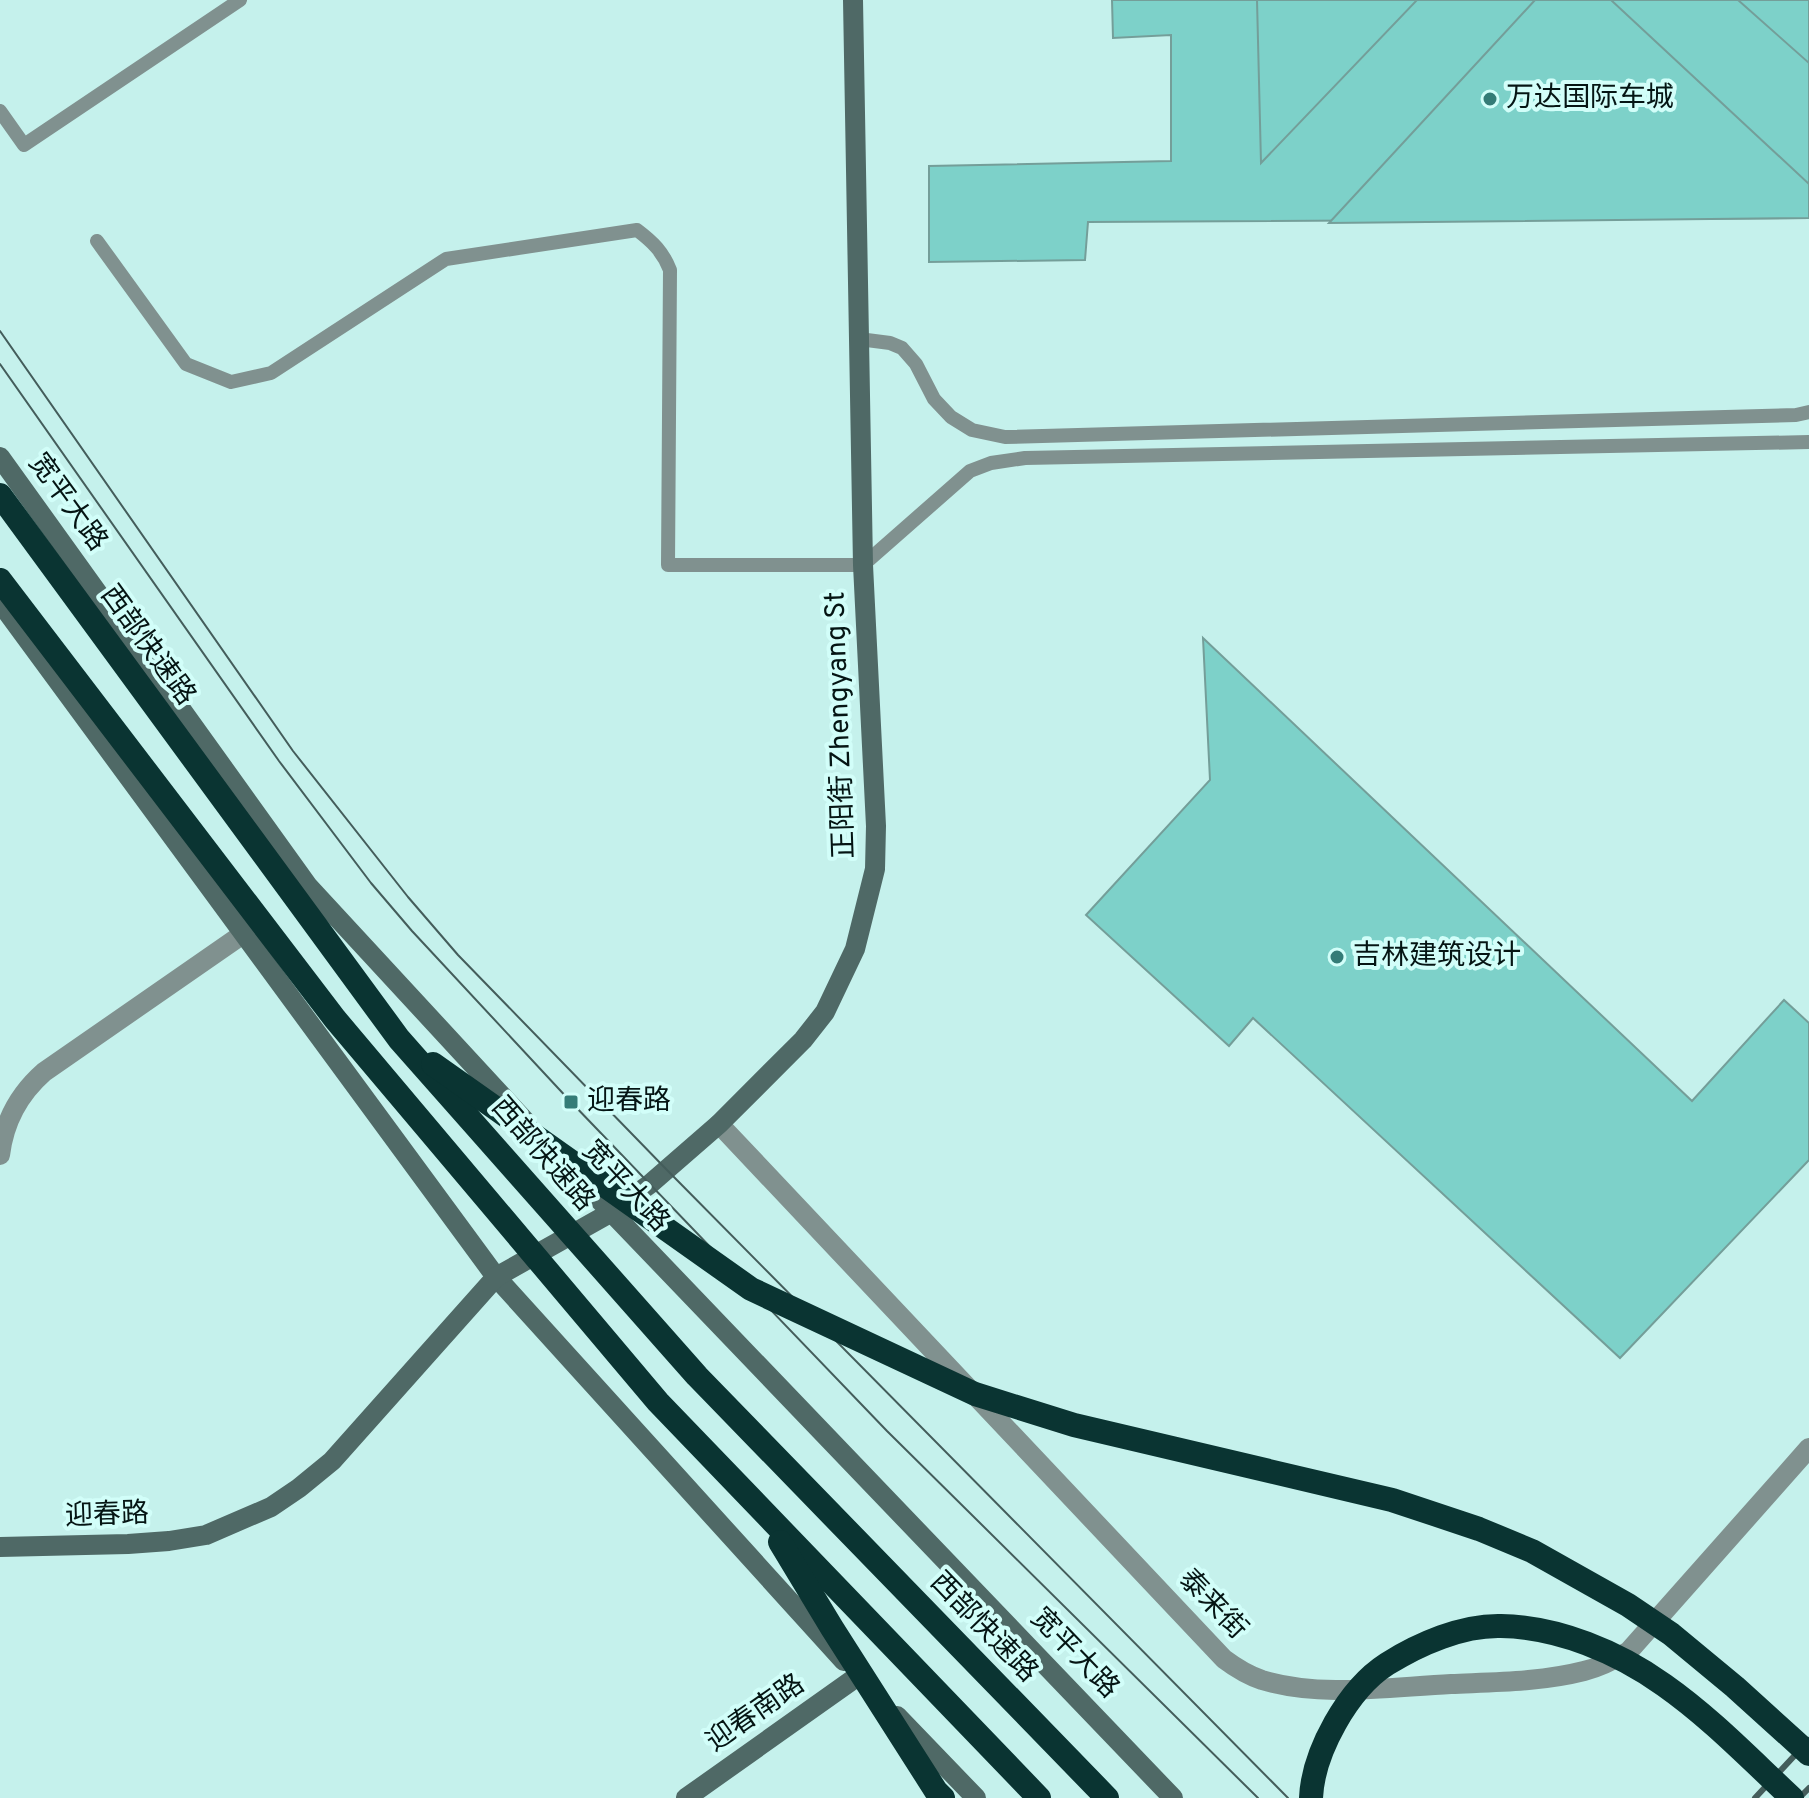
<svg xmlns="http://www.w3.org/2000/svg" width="1809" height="1798" viewBox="0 0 1809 1798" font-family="Overpass,'Noto Sans SC',sans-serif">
	<rect width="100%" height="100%" fill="#c5f1ec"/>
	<g fill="#7dd1c9" stroke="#749e99" stroke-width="2">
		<polygon points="1112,0 1809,0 1809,218 1088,222 1085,260 929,262 929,166 1171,161 1171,35 1113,38"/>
		<polygon points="1257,0 1417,0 1261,163"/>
		<polygon points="1535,0 1611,0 1809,184 1809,218 1329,223"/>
		<polygon points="1738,0 1809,0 1809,63"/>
		<polygon points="1203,638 1692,1101 1784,1000 1809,1023 1809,1160 1620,1358 1253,1018 1229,1046 1086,915 1210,780"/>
	</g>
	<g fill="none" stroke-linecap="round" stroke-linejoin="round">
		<g stroke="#80918f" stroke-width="14">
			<polyline points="0,111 24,145 240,0"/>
			<path d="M97,241L186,364L231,382L271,373L446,259L637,230C653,242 663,252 670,270L668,565H863L970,471L991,463L1025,458L1809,442"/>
			<polyline points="859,339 890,343 902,348 916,364 934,399 951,417 972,430 1005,437 1796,415 1809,412"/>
		</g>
		<g stroke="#80918f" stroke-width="20">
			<path d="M719,1124L1224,1659C1236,1668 1247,1675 1262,1680C1322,1698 1389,1687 1451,1684C1495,1682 1541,1682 1584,1671C1601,1667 1614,1660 1629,1651L1809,1448"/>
			<path d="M0,1155C4,1122 19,1094 44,1072L243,934"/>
		</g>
		<g stroke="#4f6966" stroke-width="20">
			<polyline points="0,457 308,886 526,1122"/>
			<polyline points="0,602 496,1277 844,1661"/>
			<polyline points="570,1169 1173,1798"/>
			<polyline points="0,1547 128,1544 169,1541 206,1535 271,1507 299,1488 332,1461 496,1277 610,1213 650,1184 719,1124 803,1040 825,1012 855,949 875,869 876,826 863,565 853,0"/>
			<polyline points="897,1716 976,1798"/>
			<polyline points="686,1798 858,1676"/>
		</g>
		<g stroke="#445d5b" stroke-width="2">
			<polyline points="0,331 293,751 408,897 458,955 667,1170 1288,1798"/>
			<polyline points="0,364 279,761 371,883 412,931 571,1102 887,1431 1258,1798"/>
		</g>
		<g stroke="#445d5b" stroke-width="6">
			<polyline points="1755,1798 1809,1740"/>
			<polyline points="1799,1798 1809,1788"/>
		</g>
		<g stroke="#0a3432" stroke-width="24">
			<polyline points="0,495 399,1039 697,1376 1107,1798"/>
			<polyline points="0,580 335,1019 658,1402 1039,1798"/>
			<polyline points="433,1064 751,1289 975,1394 1074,1425 1392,1500 1479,1529 1532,1551 1628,1605 1671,1634 1735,1687 1809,1754"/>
			<polyline points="780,1542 832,1628 936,1791 943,1798"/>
			<path d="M1311,1798C1313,1752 1348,1689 1387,1664C1419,1644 1462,1625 1501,1626C1558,1627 1618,1652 1664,1685C1711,1718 1751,1760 1792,1798"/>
		</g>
	</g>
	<g fill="#347c77" stroke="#d2fef9" stroke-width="3">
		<circle cx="1490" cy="99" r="8"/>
		<circle cx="1337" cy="957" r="8"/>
		<rect x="563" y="1094" width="16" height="16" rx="4"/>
	</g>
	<g text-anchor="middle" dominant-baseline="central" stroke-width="8" stroke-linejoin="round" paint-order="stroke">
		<g font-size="28" fill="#051514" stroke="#d2fef9" text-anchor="start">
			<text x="1506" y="99">万达国际车城</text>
			<text x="1353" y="957">吉林建筑设计</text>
			<text x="587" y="1102">迎春路</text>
		</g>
		<g font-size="28" fill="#051514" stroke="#d2fef9">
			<text transform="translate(67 503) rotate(54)">宽平大路</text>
			<text transform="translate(147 646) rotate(54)">西部快速路</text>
			<text transform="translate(841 725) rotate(-92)">正阳街 Zhengyang St</text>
			<text transform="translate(542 1155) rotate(49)">西部快速路</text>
			<text transform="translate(625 1187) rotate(47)">宽平大路</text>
			<text transform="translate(107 1516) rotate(-2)">迎春路</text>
			<text transform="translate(1212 1605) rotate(46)">泰来街</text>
			<text transform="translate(983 1628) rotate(46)">西部快速路</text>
			<text transform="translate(1074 1654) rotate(46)">宽平大路</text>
			<text transform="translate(756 1714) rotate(-35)">迎春南路</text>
		</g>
	</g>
</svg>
